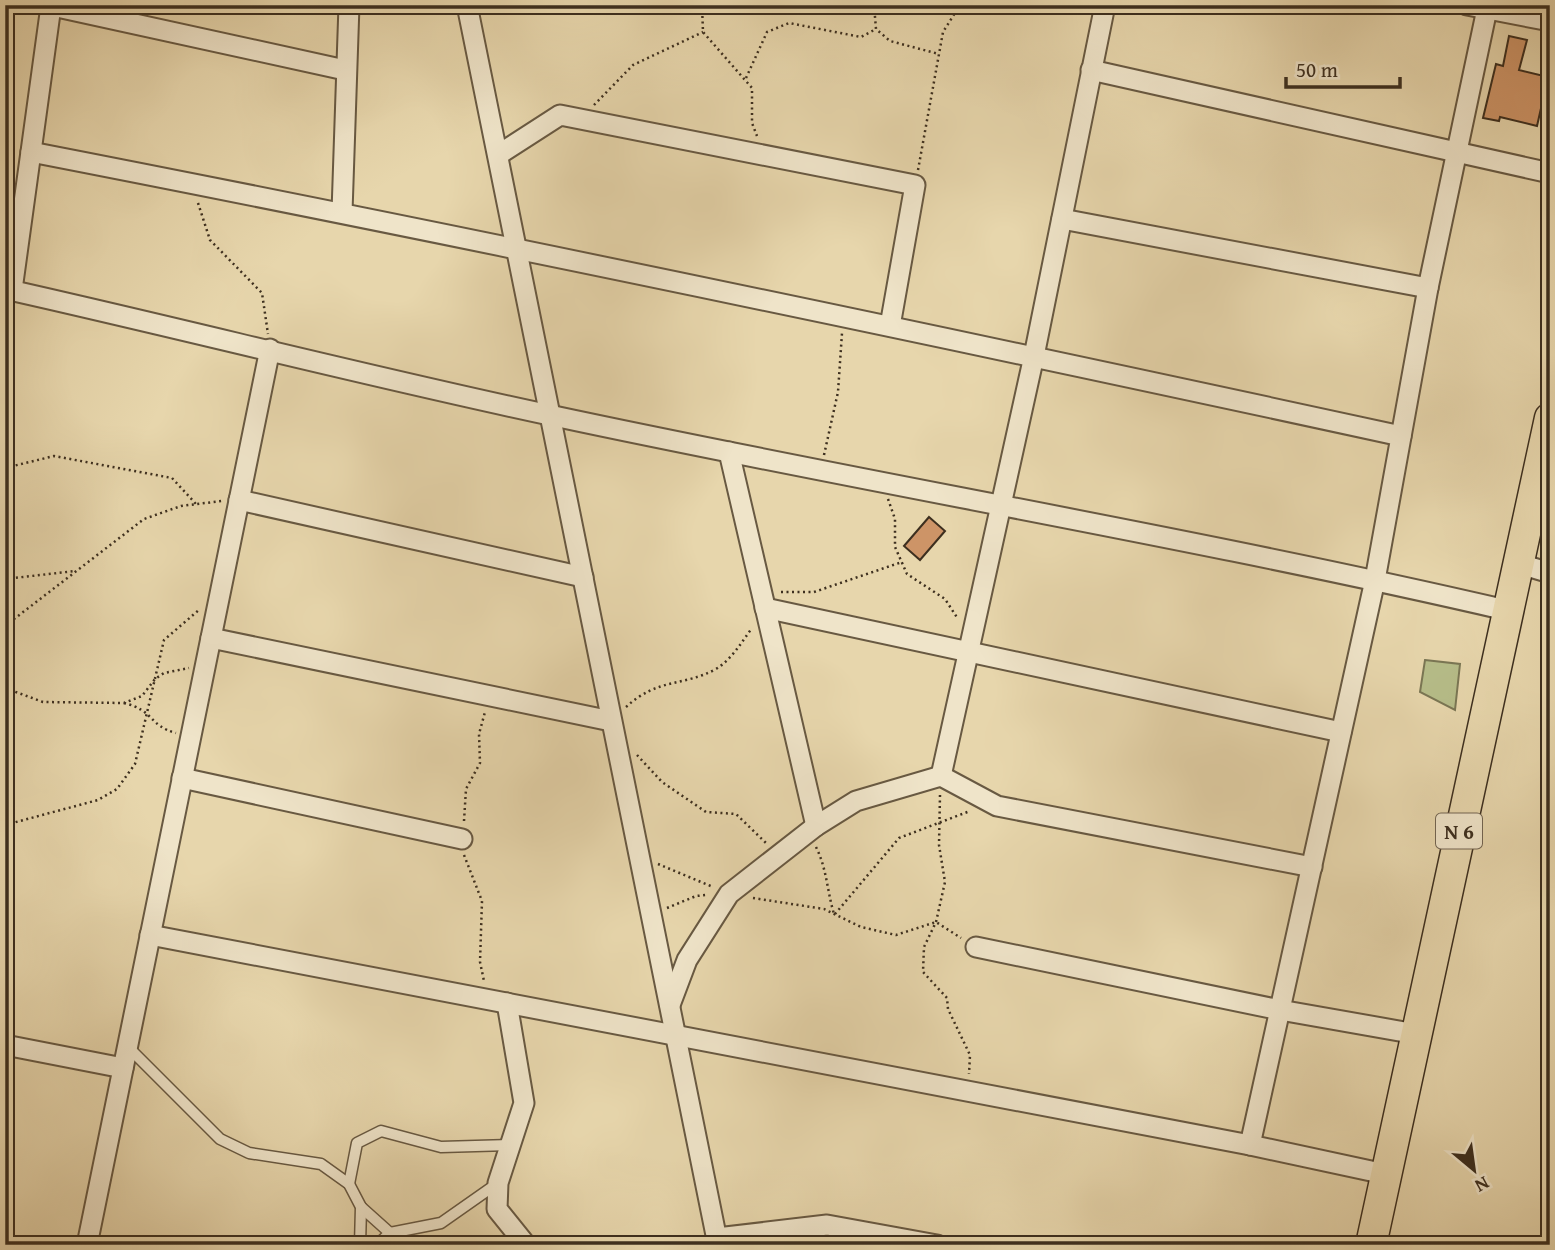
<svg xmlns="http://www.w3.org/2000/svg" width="1555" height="1250" viewBox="0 0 1555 1250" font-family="'Gentium Book Plus',serif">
	<rect width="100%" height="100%" fill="#e7d6ac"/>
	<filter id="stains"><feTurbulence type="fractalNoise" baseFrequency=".00286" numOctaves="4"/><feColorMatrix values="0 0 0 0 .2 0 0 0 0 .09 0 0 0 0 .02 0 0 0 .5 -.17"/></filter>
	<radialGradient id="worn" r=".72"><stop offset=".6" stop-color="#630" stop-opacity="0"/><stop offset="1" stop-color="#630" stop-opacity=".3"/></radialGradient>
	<polygon fill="#b6bd89" stroke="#7a7654" stroke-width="2" points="1425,660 1460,664 1455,710 1420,692"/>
	<g fill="#cd9467" stroke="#3d2f1f" stroke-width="2">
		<polygon points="1509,36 1527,40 1519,70 1548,77 1537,126 1500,117 1499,121 1483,118 1496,64 1503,66"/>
		<polygon points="929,517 945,531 920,560 904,546"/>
	</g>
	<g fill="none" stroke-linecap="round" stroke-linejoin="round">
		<g stroke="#685942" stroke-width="13">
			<g id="lane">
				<polyline points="128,1047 220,1139 249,1153 321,1164 349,1184 361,1207 360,1245"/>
				<polyline points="349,1184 357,1143 381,1131 441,1147 511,1145"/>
				<polyline points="361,1207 390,1233"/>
				<polyline points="377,1245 390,1233 441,1223 498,1183"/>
			</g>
		</g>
		<g stroke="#685942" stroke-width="23">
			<g id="street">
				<polyline points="48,5 345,70"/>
				<polyline points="467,5 718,1245"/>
				<polyline points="1467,5 1550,21"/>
				<polyline points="1091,70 1550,173"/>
				<path d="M31,152C489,241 945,337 1401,436"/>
				<polyline points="498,155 560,115 915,185 890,326"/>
				<polyline points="342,212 349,5"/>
				<polyline points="1062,219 1428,288"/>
				<path d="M5,289C188,330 370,377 554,416C871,484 1191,537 1506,610"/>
				<polyline points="12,290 51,6"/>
				<polyline points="729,452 816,826"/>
				<polyline points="239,500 583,577"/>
				<polyline points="1517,563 1550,573"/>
				<polyline points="765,608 1341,732"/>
				<polyline points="211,638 611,721"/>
				<polyline points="941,776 1034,356 1105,5"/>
				<polyline points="182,778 462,839"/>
				<polyline points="150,935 1250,1145 1385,1174"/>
				<polyline points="976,947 1280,1010 1416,1034"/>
				<polyline points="507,1003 524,1103 498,1183 497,1209 526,1245"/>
				<polyline points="670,1005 687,960 729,894 816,826 856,801 941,776 997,806 1312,867"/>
				<polyline points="5,1045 123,1068"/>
				<polyline points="1250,1145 1375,580 1428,288 1487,9"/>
				<polyline points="717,1238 827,1225 937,1245"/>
				<polyline points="87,1245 270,349"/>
			</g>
		</g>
		<g stroke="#3d2f1f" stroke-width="33">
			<polyline id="primary" points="1371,1245 1550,418"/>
		</g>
		<g stroke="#3d2f1f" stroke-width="2.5" stroke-dasharray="2 3.5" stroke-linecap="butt">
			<polyline points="702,5 703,32 752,88 752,123 757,136"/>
			<polyline points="874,5 876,29 890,41 939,54"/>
			<polyline points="746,78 767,32 789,23 861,37 876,29"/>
			<polyline points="594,105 633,65 703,32"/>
			<polyline points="918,170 943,32 960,5"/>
			<polyline points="198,203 210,240 262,293 268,334"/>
			<polyline points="824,455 838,392 842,333"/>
			<polyline points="5,468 54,456 172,478 196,504"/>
			<polyline points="888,499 895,519 895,547 907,574 945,599 958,619"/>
			<polyline points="5,579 75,571"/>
			<polyline points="781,592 814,592 902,562"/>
			<polyline points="5,626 144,519 181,506 222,501"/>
			<polyline points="5,688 43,702 124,703 142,696 155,679 164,673 189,668"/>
			<path d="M124,703C154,710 149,726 176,733"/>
			<path d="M626,707C659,677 683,687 716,669C732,659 741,643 752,628"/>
			<polyline points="637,755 662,782 706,812 736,814 766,843"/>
			<polyline points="940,795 939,845 945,882 936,922 924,947 923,972 947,998 948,1009 970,1055 969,1074"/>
			<polyline points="464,821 466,789 480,763 479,734 485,712"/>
			<polyline points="5,825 98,800 117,789 135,764 164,640 200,609"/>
			<path d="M816,847C827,869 827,891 834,914"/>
			<polyline points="464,855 482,901 480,962 484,981"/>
			<polyline points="658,864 713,887"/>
			<polyline points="753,898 824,909 861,927 896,935 936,922 961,938"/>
			<polyline points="667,908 696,896 706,895"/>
			<polyline points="835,914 899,838 970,811"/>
		</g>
		<use href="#lane" stroke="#efe4c9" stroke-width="10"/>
		<use href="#street" stroke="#efe4c9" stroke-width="19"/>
		<use href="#primary" stroke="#e7d6ac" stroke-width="30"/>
	</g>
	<g text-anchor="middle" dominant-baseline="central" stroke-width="5" stroke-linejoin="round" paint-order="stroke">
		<rect fill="#efe4c9" stroke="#726552" stroke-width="2" x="1436" y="813.5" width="46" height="35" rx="5"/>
		<g font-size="21" font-weight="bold" fill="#3d2f1f">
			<text x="1459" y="831">N 6</text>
		</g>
	</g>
	<rect width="1555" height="1250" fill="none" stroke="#e7d6ac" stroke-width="28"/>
	<rect x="7" y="7" width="1541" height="1236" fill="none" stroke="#3d2f1f" stroke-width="3.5"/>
	<rect x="14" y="14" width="1527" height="1222" fill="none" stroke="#3d2f1f" stroke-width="2"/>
	<g transform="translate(1474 1170) rotate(151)" stroke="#efe4c9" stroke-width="5" paint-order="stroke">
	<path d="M0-5L12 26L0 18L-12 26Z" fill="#3d2f1f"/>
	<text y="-10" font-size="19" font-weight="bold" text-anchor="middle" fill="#3d2f1f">N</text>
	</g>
	<path d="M1286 77v10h114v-10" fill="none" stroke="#3d2f1f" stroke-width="3.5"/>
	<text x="1296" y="77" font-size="21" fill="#3d2f1f" stroke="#efe4c9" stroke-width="5" paint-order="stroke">50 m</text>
	<rect width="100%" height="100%" filter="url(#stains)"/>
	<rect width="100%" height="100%" fill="url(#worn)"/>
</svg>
